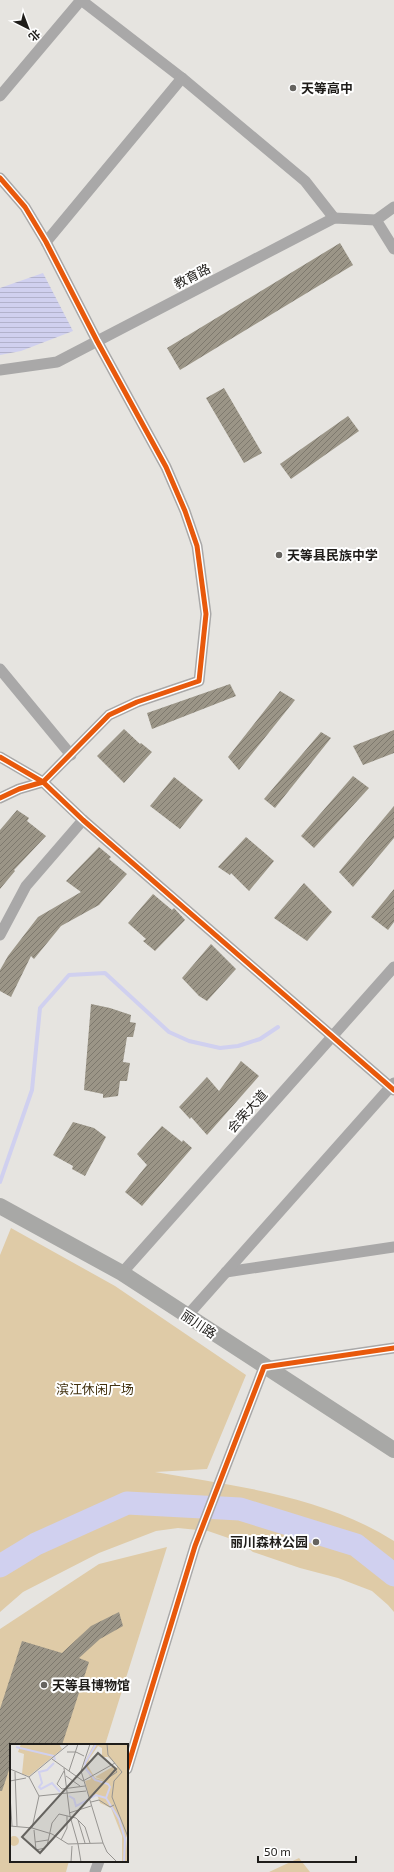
<svg xmlns="http://www.w3.org/2000/svg" width="394" height="1872" viewBox="0 0 394 1872" font-family="'Exo 2','Noto Sans SC',sans-serif">
	<defs>
		<pattern id="water-rules" width="6" height="5" patternUnits="userSpaceOnUse"><rect width="6" height="5" fill="#d0d0ef"/><path d="M0 2.5h6" fill="none" stroke="#b2b2cc"/></pattern>
		<pattern id="building-hatch" width="6" height="6" patternUnits="userSpaceOnUse"><rect width="6" height="6" fill="#9b9587"/><path d="M-1 1l2-2M0 6l6-6M5 7l2-2" fill="none" stroke="#7e796e"/></pattern>
	</defs>
	<rect width="100%" height="100%" fill="#e6e4e0"/>
	<g fill="#dfcba7">
		<path d="M11,1228L115,1286L246,1375L207,1469L155,1472C236,1486 323,1496 394,1541V1612L388,1605L372,1591L338,1578L300,1568L253,1552L240,1542L208,1531L178,1528L156,1531L99,1553L23,1592L0,1612V1255Z"/>
		<polygon points="167,1547 105,1745 11,1745 11,1861 69,1861 66,1872 0,1872 0,1629 99,1564"/>
		<polygon points="299,1858 310,1872 269,1872"/>
	</g>
	<polygon fill="url(#water-rules)" points="43,273 73,331 21,351 0,355 0,288"/>
	<g fill="none" stroke-linecap="round" stroke-linejoin="round">
		<polyline stroke="#d0d0ef" stroke-width="4" points="0,1182 32,1090 40,1008 69,975 105,973 169,1032 189,1041 220,1048 238,1046 260,1039 278,1027"/>
		<polyline stroke="#d0d0ef" stroke-width="23" points="0,1566 36,1544 127,1503 240,1509 356,1545 394,1575"/>
	</g>
	<g fill="url(#building-hatch)">
		<polygon points="340,243 353,265 180,370 167,348"/>
		<polygon points="224,388 262,453 244,463 206,398"/>
		<polygon points="348,416 359,431 291,479 280,464"/>
		<polygon points="230,684 236,696 152,729 147,713"/>
		<polygon points="280,691 295,700 239,770 228,757"/>
		<polygon points="124,729 140,744 141,743 152,752 124,783 97,756"/>
		<polygon points="394,730 394,753 363,765 353,746"/>
		<polygon points="321,732 331,738 275,808 264,799"/>
		<polygon points="353,776 369,788 314,848 301,836"/>
		<polygon points="174,777 203,800 180,829 150,806"/>
		<polygon points="394,806 394,838 353,887 339,872"/>
		<polygon points="17,810 29,818 27,821 46,836 14,870 15,871 0,889 0,830"/>
		<polygon points="246,837 274,861 249,891 231,873 230,875 218,867"/>
		<polygon points="99,847 111,857 109,859 127,874 99,905 61,926 34,959 31,956 11,997 0,991 0,970 8,956 38,917 81,892 66,881"/>
		<polygon points="304,883 332,912 307,941 274,918"/>
		<polygon points="394,889 394,922 388,930 371,917"/>
		<polygon points="153,894 172,910 174,908 185,920 155,951 143,941 146,939 128,923"/>
		<polygon points="211,944 236,969 207,1001 199,996 182,978"/>
		<polygon points="91,1004 110,1008 131,1015 130,1022 136,1023 133,1037 127,1037 123,1062 130,1063 127,1081 120,1081 118,1096 103,1098 103,1094 84,1090"/>
		<polygon points="241,1061 259,1076 207,1135 191,1117 190,1119 179,1107 207,1077 219,1091"/>
		<polygon points="73,1122 94,1128 106,1137 85,1176 72,1169 73,1166 53,1155"/>
		<polygon points="162,1126 182,1142 183,1140 192,1148 142,1206 125,1192 147,1165 137,1154"/>
		<polygon points="119,1612 123,1626 100,1639 79,1658 89,1662 62,1745 11,1745 11,1764 2,1791 0,1791 0,1709 22,1641 62,1653 91,1626"/>
	</g>
	<g fill="none" stroke-linecap="round" stroke-linejoin="round">
		<g stroke="#a9a8a8" stroke-width="11">
			<polyline points="0,96 81,0 182,78 305,181 334,218"/>
			<polyline points="0,178 25,207 46,242 97,341 166,467 185,511 197,546 206,614 199,681 137,702 109,715 43,782 19,789 0,798"/>
			<polyline points="376,220 394,249"/>
			<polyline points="46,242 182,78"/>
			<polyline points="0,370 57,362 334,218 376,220 394,207"/>
			<polyline points="0,669 71,755"/>
			<polyline points="0,757 43,782 83,820 394,1090"/>
			<polyline points="0,935 26,886 83,820"/>
			<polyline points="226,1272 394,1247"/>
			<polyline points="122,1273 394,967"/>
			<polyline points="187,1316 394,1083"/>
			<polyline points="127,1769 195,1546 264,1367 394,1348"/>
			<polyline points="95,1872 99,1861"/>
		</g>
		<polyline stroke="#a8a8a6" stroke-width="16" points="0,1206 122,1273 394,1450"/>
		<g stroke="#fff" stroke-width="8">
			<g id="cycleway">
				<polyline points="0,178 25,207 46,242 97,341 166,467 185,511 197,546 206,614 199,681 137,702 109,715 43,782 19,789 0,798"/>
				<polyline points="0,757 43,782 83,820 394,1090"/>
				<polyline points="127,1769 195,1546 264,1367 394,1348"/>
			</g>
		</g>
		<use href="#cycleway" stroke="#e8590c" stroke-width="5"/>
	</g>
	<g fill="#65635f" stroke="#fff" stroke-width="1.5">
		<circle cx="293" cy="88" r="4"/>
		<circle cx="279" cy="555" r="4"/>
		<circle cx="316" cy="1542" r="4"/>
		<circle cx="44" cy="1685" r="4"/>
	</g>
	<g text-anchor="middle" dominant-baseline="central" stroke-width="4" stroke-linejoin="round" paint-order="stroke">
		<g font-size="13" font-weight="bold" fill="#1f1d1a" stroke="#fff" text-anchor="start">
			<text x="301" y="88">天等高中</text>
			<text x="287" y="555">天等县民族中学</text>
			<text x="308" y="1542" text-anchor="end">丽川森林公园</text>
			<text x="52" y="1685">天等县博物馆</text>
		</g>
		<g font-size="13" fill="#1f1d1a" stroke="#fff">
			<text transform="translate(192 276) rotate(-27)">教育路</text>
			<text transform="translate(247 1111) rotate(-48)">会荣大道</text>
			<text transform="translate(199 1324) rotate(34)">丽川路</text>
		</g>
		<g font-size="13" fill="#42310f" stroke="#fff">
			<text x="95" y="1389">滨江休闲广场</text>
		</g>
	</g>
	<g transform="translate(10 1744)">
		<rect width="118" height="118" fill="#e6e4e0"/>
		<path d="M11,0H49L52,5L19,32L12,30L14,10L8,8ZM84,0H118V95L116,92L118,118H112V92L101,64L90,59L87,50L79,53L75,37L81,35L74,19ZM88,2L92,4V13H98L107,21V24L104,22L85,33L96,37L85,34L78,22L79,15ZM-1 97a5 5 0 1 1 10 0a5 5 0 1 1-10 0Z" fill="#dfcba7" fill-rule="evenodd"/>
		<path d="M102,0H118V17L105,14L101,7ZM118,26V71L107,60L103,50L108,33L113,27Z" fill="#dfcba7"/>
		<path fill="none" stroke="#d0d0ef" stroke-width="2" d="M86,0L75,19L76,25L85,36L98,40L100,43L96,54L109,75L115,95L114,118M6,3L44,12L45,16M44,19L37,26L29,28L32,39L29,43L31,45L42,39L50,48M59,52L64,55L66,62L78,56M81,54L86,51L96,54"/>
		<path fill="none" stroke="#969491" stroke-width="1" d="M80,0L71,27L93,99L97,108L107,118M97,0L98,11L112,28L104,37L102,53L118,93M57,8H66L74,12M42,15L73,37L105,19M54,24L60,72L68,100L71,118M0,25L19,33M54,27L47,40L52,45L75,42M59,27L68,0M5,28L7,82M56,32L70,42M19,33L29,52L22,84M19,33L59,0M98,34L107,28L102,21M0,37L16,34M0,51L2,82M29,52L76,47M81,58L89,56L100,63L104,61M59,69L81,62M68,76L75,99M0,82L22,84L42,90L58,100L93,99M24,86L26,106L35,104M51,96L57,84V72M25,98L38,96M37,102L42,79L49,70L66,74L75,83L80,99M61,118L62,102"/>
		<path fill="#65635f" fill-opacity="0.15" stroke="#65635f" stroke-width="2" d="M88,9L106,25L30,109L12,93Z"/>
		<rect width="118" height="118" fill="none" stroke="#1f1d1a" stroke-width="2"/>
	</g>
	<g transform="translate(28 28) rotate(138)" stroke="#ffffff" stroke-width="3" paint-order="stroke">
	<path d="M0-3L7 15L0 10L-7 15Z" fill="#1f1d1a"/>
	<text y="-6" font-size="11" font-weight="bold" text-anchor="middle" fill="#1f1d1a">北</text>
	</g>
	<path d="M258 1856v6h98v-6" fill="none" stroke="#1f1d1a" stroke-width="2"/>
	<text x="264" y="1856" font-size="12" fill="#1f1d1a" stroke="#ffffff" stroke-width="3" paint-order="stroke">50 m</text>
</svg>
